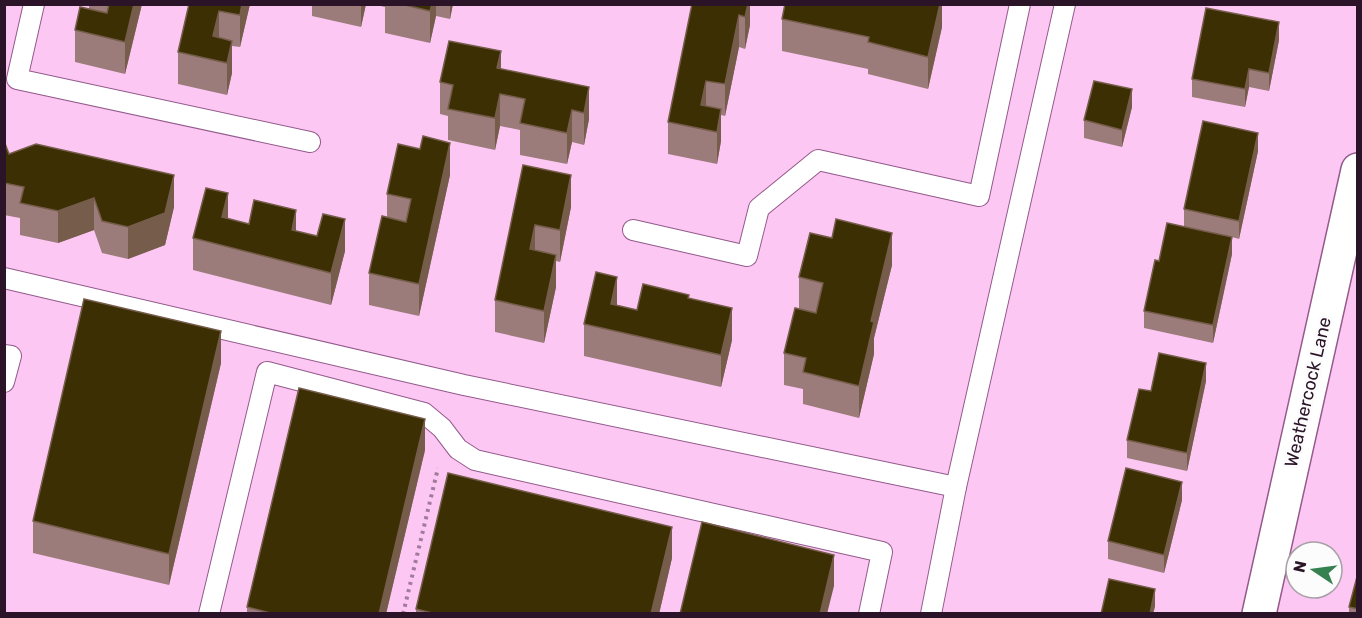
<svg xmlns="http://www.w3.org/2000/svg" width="1362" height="618" viewBox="0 0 1362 618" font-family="Rubik,sans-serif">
	<rect width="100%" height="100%" fill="#fcc8f3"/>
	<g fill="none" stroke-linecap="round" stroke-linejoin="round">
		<g stroke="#935a8b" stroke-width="22">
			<g id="service">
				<polyline points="34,4 17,79 310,142"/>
				<polyline points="633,230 747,256 759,208 818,160 979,196 1020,4"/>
				<polyline points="4,278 464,385 956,487 931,614"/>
				<polyline points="4,355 11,356 4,382"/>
				<polyline points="956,487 1065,4"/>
				<polyline points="209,614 267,372 424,413 442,428 458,449 475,460 882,552 869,614"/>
			</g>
		</g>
		<g stroke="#935a8b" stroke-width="36">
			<polyline id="minor" points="1259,614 1358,170"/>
		</g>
		<polyline stroke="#a27a9c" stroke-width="4" stroke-dasharray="3 4.5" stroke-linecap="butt" points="403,614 438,468"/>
		<use href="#service" stroke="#fff" stroke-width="20"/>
		<use href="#minor" stroke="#fff" stroke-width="33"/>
	</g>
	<g fill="#9c7c7b">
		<polygon points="89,4 142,4 125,74 75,62 75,30 89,9"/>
		<polygon points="189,4 250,4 240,47 232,46 232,73 227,95 178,84 178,52"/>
		<polygon points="312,4 366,4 361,27 312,16"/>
		<polygon points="371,4 453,4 450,19 436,16 430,43 385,33 385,7"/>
		<polygon points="692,4 750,4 750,25 745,49 739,47 725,116 721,115 721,141 717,164 668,154 668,122"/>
		<polygon points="942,4 942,27 928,89 868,74 868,69 782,51 782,19"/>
		<polygon points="1279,40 1269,91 1249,87 1245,107 1192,97 1192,79"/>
		<polygon points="501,69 589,87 589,119 584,145 572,142 567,164 520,155 520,130 500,126 495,150 448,140 448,116 440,114 440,82"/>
		<polygon points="1132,107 1122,147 1084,138 1084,120"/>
		<polygon points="4,141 9,154 174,207 165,245 128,259 102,253 94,230 58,243 20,235 20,218 4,215"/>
		<polygon points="1258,151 1239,239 1232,237 1232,254 1213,343 1144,328 1144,311 1159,261 1184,227 1184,209"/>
		<polygon points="523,165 571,207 560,262 556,261 556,287 544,343 495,332 495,300"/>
		<polygon points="450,175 419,316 369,305 369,273 387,217 387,194"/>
		<polygon points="228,219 249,224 296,231 345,251 331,305 193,270 193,238"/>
		<polygon points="892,265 874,338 874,354 859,418 803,404 803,389 784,385 784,353 799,309 799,277"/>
		<polygon points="689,299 732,340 721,387 584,356 584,324 617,305 637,310"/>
		<polygon points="221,363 169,585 33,553 33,521"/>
		<polygon points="1206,381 1187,471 1127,458 1127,440 1151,391"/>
		<polygon points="425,450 386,614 247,614 247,607"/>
		<polygon points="1182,500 1164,573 1108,559 1108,541"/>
		<polygon points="672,558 659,614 416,614 416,609"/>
		<polygon points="1358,573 1358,614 1349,614 1349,607"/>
	</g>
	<g fill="#765d4b">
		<polygon points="134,4 142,4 125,74 125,42"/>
		<polygon points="242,4 250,4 240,47 240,15"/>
		<polygon points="361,4 366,4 361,27"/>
		<polygon points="432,4 436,4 436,16 430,43 430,11"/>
		<polygon points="450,4 453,4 450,19"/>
		<polygon points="748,4 750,4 750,25 745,49 745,17"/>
		<polygon points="940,4 942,4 942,27 928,89 928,57"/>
		<polygon points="219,11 219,43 213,36"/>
		<polygon points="739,15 739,47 725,116 725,84"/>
		<polygon points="1279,22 1279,40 1269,91 1269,73"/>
		<polygon points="232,41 232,73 227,95 227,63"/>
		<polygon points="501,51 501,83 497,68"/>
		<polygon points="1249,69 1249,87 1245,107 1245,89"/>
		<polygon points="706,81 706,112 701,105"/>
		<polygon points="589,87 589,119 584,145 584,113"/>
		<polygon points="1132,89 1132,107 1122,147 1122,130"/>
		<polygon points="500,94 500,126 495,150 495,118"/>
		<polygon points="721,109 721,141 717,164 717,132"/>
		<polygon points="572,110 572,142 567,164 567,133"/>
		<polygon points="1258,133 1258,151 1239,239 1239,221"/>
		<polygon points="450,143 450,175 419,316 419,284"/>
		<polygon points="174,175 174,207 165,245 128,259 128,227"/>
		<polygon points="571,175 571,207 560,262 560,230"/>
		<polygon points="228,193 228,225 222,217"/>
		<polygon points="94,198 94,230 58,243 58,211"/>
		<polygon points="296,210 296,242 292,230"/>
		<polygon points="345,219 345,251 331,305 331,273"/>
		<polygon points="535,225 535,257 530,249"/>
		<polygon points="892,233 892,265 874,338 874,354 859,418 859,386 871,321"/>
		<polygon points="1232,237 1232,254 1213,343 1213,325"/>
		<polygon points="556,255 556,287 544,343 544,311"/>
		<polygon points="617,277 617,309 611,304"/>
		<polygon points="732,308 732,340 721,387 721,355"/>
		<polygon points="221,331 221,363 169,585 169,554"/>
		<polygon points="1206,363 1206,381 1187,471 1187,453"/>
		<polygon points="425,419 425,450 386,614 379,614"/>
		<polygon points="1182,482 1182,500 1164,573 1164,555"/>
		<polygon points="672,527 672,558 659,614 651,614"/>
		<polygon points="834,555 834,586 827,614 820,614"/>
		<polygon points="1155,589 1155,607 1153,614 1150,614"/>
	</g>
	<g fill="#3c2f03" stroke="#765d4b" stroke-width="1.5">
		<polygon points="109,4 134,4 125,42 75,30 80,7 107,13"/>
		<polygon points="189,4 242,4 240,15 219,11 213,36 232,41 227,63 178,52"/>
		<polygon points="401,4 432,4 430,11"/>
		<polygon points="692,4 748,4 745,17 739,15 725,84 706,81 701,105 721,109 717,132 668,122"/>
		<polygon points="785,4 940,4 928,57 868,42 869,37 782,19"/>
		<polygon points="1206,8 1279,22 1269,73 1249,69 1245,89 1192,79"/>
		<polygon points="449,41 501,51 497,68 589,87 584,113 572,110 567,133 520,123 525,99 500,94 495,118 448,109 453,85 440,82"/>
		<polygon points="1094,81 1132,89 1122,130 1084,120"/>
		<polygon points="1203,121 1258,133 1239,221 1184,209"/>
		<polygon points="423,136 450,143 419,284 369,273 382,216 406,222 411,199 387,194 398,144 420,149"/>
		<polygon points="4,141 9,154 36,144 174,175 165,213 128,227 102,221 94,198 58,211 20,203 24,187 4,183"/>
		<polygon points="523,165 571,175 560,230 535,225 530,249 556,255 544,311 495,300"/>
		<polygon points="206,188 228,193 222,217 249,224 254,200 296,210 292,230 317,236 323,214 345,219 331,273 193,238"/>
		<polygon points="836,219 892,233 871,321 874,322 859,386 803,372 806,358 784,353 795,308 816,313 823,283 799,277 810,233 832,238"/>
		<polygon points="1167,223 1232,237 1213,325 1144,311 1155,260 1159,261"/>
		<polygon points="596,272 617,277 611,304 637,310 643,284 689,295 688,298 732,308 721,355 584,324"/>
		<polygon points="84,299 221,331 169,554 33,521"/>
		<polygon points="1159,353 1206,363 1187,453 1127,440 1139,389 1151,391"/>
		<polygon points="299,388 425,419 379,614 274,614 247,607"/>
		<polygon points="1126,468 1182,482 1164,555 1108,541"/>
		<polygon points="448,473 672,527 651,614 436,614 416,609"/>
		<polygon points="702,522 834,555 820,614 680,614"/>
		<polygon points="1358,573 1358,609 1349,607"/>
		<polygon points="1109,579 1155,589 1150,614 1101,614"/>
	</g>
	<g text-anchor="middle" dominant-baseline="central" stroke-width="6" stroke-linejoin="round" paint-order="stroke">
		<g font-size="18" fill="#2b1428" stroke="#fcfcfc">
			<text transform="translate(1308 392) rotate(-77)">Weathercock Lane</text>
		</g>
	</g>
	<rect width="1362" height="618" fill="none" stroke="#2b1428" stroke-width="12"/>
	<g transform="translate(1314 570) rotate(283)"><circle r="28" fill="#fcfcfc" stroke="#a89fa7" stroke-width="1.5"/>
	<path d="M0-4.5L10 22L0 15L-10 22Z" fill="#35814f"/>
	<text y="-9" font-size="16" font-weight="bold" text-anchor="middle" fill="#2b1428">N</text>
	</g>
</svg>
